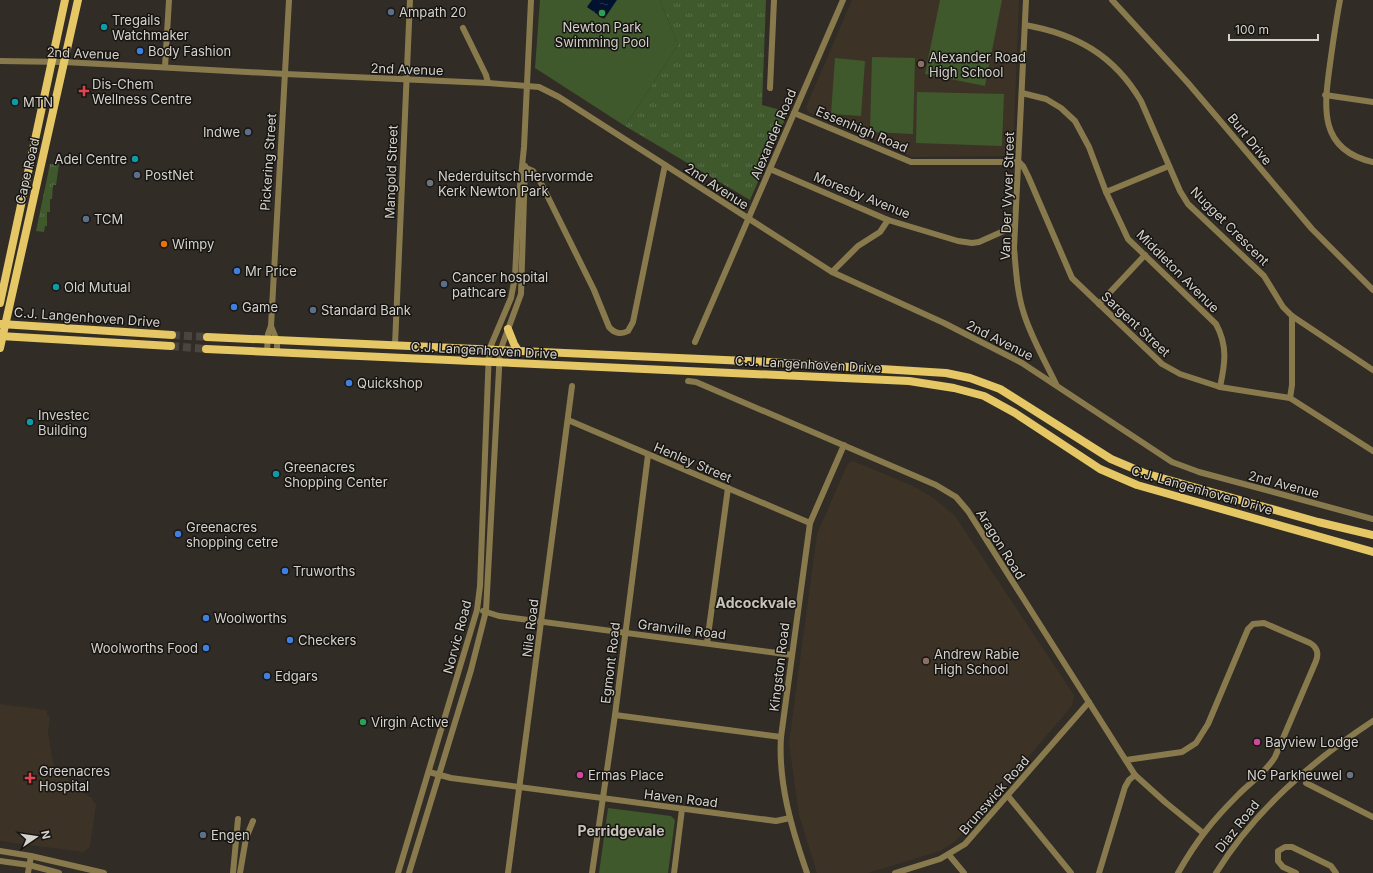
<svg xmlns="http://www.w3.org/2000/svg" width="1373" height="873" viewBox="0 0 1373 873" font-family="Inter,sans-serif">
	<defs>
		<pattern id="grass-tufts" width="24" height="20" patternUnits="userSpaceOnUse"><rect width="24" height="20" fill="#3f592d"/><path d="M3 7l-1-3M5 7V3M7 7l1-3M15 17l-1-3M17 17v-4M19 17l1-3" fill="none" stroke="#5a704a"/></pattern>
		<pattern id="water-ripples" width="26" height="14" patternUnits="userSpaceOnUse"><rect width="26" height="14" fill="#001230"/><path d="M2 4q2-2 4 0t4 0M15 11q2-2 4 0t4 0" fill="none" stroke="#24334d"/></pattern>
	</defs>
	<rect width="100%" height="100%" fill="#312c25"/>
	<g fill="#3c3326">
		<polygon points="852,0 1019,0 1013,151 1007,156 912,157 808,112 806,107"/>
		<polygon points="853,461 913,486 935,499 955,516 1074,695 1072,706 956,841 940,851 868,873 817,873 799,815 789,743 817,534 848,463"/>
		<polygon points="0,704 47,710 47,716 50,717 48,733 53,763 61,779 66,776 76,789 92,798 94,803 96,804 90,847 83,852 0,841"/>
	</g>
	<g fill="url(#grass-tufts)">
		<polygon points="660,0 766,0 762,105 788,112 750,200 625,126 678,45"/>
		<polygon points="50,164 59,164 56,185 53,185 52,199 50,199 50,212 47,212 47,226 45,226 44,232 36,231"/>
	</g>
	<g fill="#3f592d">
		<polygon points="540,0 660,0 678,45 625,126 535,68"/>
		<polygon points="940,0 1002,0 985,86 925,74"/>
		<polygon points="872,57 915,58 913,134 870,132"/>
		<polygon points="835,58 865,61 861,116 831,114"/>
		<polygon points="917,92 1004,94 1002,146 916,143"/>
		<polygon points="608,808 671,816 675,820 668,873 599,873"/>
	</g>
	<polygon fill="url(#water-ripples)" points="592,0 617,0 604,19 587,7"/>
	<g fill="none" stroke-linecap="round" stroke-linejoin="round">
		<g stroke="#4a453e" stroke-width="8" stroke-dasharray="8 4" stroke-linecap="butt">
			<polyline points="172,335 207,337"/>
			<polyline points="171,346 206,349"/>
		</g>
		<g stroke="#887a4d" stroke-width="6">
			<path d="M1026,0L1014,248C1016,270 1017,293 1024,314C1032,339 1045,361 1056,384"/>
			<polyline points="1112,0 1188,83 1312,229 1373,290"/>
			<path d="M1340,0C1336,21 1333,42 1330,64C1324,107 1318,150 1373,162"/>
			<path d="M1025,25C1076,34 1114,55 1141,101L1180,191L1188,204L1264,276L1283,307L1292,316L1373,370"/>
			<polyline points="463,28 486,75 488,83"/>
			<polyline points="0,61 64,62 285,74 488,83 539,87 559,97 832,272 944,323 1022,363 1172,462 1199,472 1373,519"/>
			<polyline points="165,67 169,0"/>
			<polyline points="770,88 774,0"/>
			<path d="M1022,93L1046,99L1061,108L1075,121L1089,147L1106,192L1128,239L1216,324C1228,346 1225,364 1220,387"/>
			<polyline points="1325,95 1373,102"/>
			<polyline points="794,113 911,162 1019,162 1023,166 1028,176 1072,278 1162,364 1180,374 1220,387 1290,398 1373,451"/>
			<path d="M524,167L533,171L540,181L594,290L609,327C614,333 621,335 628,331L633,322L665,165"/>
			<polyline points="770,169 888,220 958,241 972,243 979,242 1015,226"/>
			<polyline points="1106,192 1169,166"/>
			<polyline points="832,272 858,246 880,232 888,220"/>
			<polyline points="1099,304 1145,255"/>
			<polyline points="271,326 277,341 277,352"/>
			<polyline points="695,342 843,0"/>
			<polyline points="395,345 410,0"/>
			<polyline points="267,352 268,334 271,326 289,0"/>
			<polyline points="688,381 696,382 936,485 956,497 968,511 1135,775 1165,802 1203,833"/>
			<polyline points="1290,398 1292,385 1292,316"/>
			<polyline points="568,420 810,523"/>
			<polyline points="483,611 499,616 792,655"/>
			<polyline points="707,643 728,488"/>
			<polyline points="615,715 781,737"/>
			<path d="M1126,760L1182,752L1196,743L1208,724L1248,629L1253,624L1264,623L1310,643C1317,647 1319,653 1316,661L1275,757C1266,772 1251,782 1238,795C1213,820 1196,841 1178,873"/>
			<polyline points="429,772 451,778 776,821 790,818"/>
			<polyline points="1306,783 1373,817"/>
			<polyline points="1008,796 1071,873"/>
			<polyline points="0,851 31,856 104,873"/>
			<polyline points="949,855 964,873"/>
			<polyline points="0,861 29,865 59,873"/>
			<polyline points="28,873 31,856"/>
			<polyline points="233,873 238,819"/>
			<polyline points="240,873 246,838 253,821"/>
			<polyline points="398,873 477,610 480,586 489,350 511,298 515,277 519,196 524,147 531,0"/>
			<polyline points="409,873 471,670 486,611 500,351 521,294 525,166"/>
			<polyline points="508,873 572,386"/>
			<polyline points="592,873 615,715 648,455"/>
			<polyline points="674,873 682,809"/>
			<path d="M807,873C792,830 778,783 781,737L810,523L844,445"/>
			<polyline points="895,873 940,859 965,844 1089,702"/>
			<polyline points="1099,873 1125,787 1129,780 1135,775"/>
			<path d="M1216,873C1256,809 1311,762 1373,721"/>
			<polyline points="1296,873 1283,867 1278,861 1278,851 1285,847 1292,847 1331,866 1336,873"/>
		</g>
		<g stroke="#e5c765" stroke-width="8">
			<polyline points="0,303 65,0"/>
			<polyline points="1,324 172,335"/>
			<polyline points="508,329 514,344 519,352"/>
			<polyline points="0,336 171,346"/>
			<polyline points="207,337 768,362 946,373 970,378 1000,389 1111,459 1144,473 1318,522 1373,535"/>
			<polyline points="0,348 78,0"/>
			<polyline points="206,349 909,381 954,388 984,396 1015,413 1100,469 1137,485 1373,552"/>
		</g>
	</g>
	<g fill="#5c6f8a" stroke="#171512" stroke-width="1.5">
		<circle cx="391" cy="12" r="4"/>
		<circle cx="248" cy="132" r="4"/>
		<circle cx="137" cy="175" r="4"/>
		<circle cx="86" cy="219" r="4"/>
		<circle cx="444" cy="284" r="4"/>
		<circle cx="313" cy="310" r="4"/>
		<circle cx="203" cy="835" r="4"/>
	</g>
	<g fill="#2e9e5b" stroke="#171512" stroke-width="1.5">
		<circle cx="602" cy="13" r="4"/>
		<circle cx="363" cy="722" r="4"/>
	</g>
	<g fill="#0f9aa8" stroke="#171512" stroke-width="1.5">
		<circle cx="104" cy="27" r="4"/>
		<circle cx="15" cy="102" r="4"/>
		<circle cx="135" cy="159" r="4"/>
		<circle cx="56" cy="287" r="4"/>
		<circle cx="30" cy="422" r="4"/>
		<circle cx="276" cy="474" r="4"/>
	</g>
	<g fill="#3f7fe0" stroke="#171512" stroke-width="1.5">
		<circle cx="140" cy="51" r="4"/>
		<circle cx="237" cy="271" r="4"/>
		<circle cx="234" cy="307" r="4"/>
		<circle cx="349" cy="383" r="4"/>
		<circle cx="178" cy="534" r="4"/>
		<circle cx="285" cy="571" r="4"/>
		<circle cx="206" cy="618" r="4"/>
		<circle cx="290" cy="640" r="4"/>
		<circle cx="206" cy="648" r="4"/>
		<circle cx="267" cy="676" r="4"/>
	</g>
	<g fill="#8d6e63" stroke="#171512" stroke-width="1.5">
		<circle cx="921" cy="64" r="4"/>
		<circle cx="926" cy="661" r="4"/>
	</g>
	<g fill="#e0444e" stroke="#171512" stroke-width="1.5">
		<path d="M82 85h4v4h4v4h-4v4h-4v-4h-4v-4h4z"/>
		<path d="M28 772h4v4h4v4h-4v4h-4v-4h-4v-4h4z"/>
	</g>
	<g fill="#6b7280" stroke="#171512" stroke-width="1.5">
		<circle cx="430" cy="183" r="4"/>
		<circle cx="1350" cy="775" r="4"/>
	</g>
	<circle fill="#e8710a" stroke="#171512" stroke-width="1.5" cx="164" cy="244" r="4"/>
	<g fill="#d1479c" stroke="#171512" stroke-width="1.5">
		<circle cx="1257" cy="742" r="4"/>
		<circle cx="580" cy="775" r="4"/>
	</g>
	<g text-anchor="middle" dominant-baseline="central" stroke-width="3" stroke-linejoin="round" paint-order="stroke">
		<g font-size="13" fill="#d5d1cc" stroke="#171512" text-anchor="start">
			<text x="399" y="12">Ampath 20</text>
			<text x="112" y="20">Tregails<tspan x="112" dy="15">Watchmaker</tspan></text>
			<text x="602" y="27" text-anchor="middle">Newton Park<tspan x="602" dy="15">Swimming Pool</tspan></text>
			<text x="148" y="51">Body Fashion</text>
			<text x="929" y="57">Alexander Road<tspan x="929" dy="15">High School</tspan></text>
			<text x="92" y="84">Dis-Chem<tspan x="92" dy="15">Wellness Centre</tspan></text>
			<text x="23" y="102">MTN</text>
			<text x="240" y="132" text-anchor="end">Indwe</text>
			<text x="127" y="159" text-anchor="end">Adel Centre</text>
			<text x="145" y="175">PostNet</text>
			<text x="438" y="176">Nederduitsch Hervormde<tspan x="438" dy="15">Kerk Newton Park</tspan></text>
			<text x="94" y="219">TCM</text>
			<text x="172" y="244">Wimpy</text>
			<text x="245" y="271">Mr Price</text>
			<text x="452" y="277">Cancer hospital<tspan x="452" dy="15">pathcare</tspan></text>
			<text x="64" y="287">Old Mutual</text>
			<text x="242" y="307">Game</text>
			<text x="321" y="310">Standard Bank</text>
			<text x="357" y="383">Quickshop</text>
			<text x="38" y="415">Investec<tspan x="38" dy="15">Building</tspan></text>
			<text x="284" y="467">Greenacres<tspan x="284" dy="15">Shopping Center</tspan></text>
			<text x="186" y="527">Greenacres<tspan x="186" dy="15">shopping cetre</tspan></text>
			<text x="293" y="571">Truworths</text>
			<text x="214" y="618">Woolworths</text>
			<text x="298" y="640">Checkers</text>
			<text x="198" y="648" text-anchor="end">Woolworths Food</text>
			<text x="934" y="654">Andrew Rabie<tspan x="934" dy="15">High School</tspan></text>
			<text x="275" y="676">Edgars</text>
			<text x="371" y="722">Virgin Active</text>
			<text x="1265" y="742">Bayview Lodge</text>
			<text x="39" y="771">Greenacres<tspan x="39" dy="15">Hospital</tspan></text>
			<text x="588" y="775">Ermas Place</text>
			<text x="1342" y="775" text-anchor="end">NG Parkheuwel</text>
			<text x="211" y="835">Engen</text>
		</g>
		<g font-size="13" fill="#d5d1cc" stroke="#171512">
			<text transform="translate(83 53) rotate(2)">2nd Avenue</text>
			<text transform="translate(407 69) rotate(2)">2nd Avenue</text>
			<text transform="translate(862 129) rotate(23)">Essenhigh Road</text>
			<text transform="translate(773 134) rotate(-67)">Alexander Road</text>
			<text transform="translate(1250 139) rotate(51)">Burt Drive</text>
			<text transform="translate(268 162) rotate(-86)">Pickering Street</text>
			<text transform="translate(27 171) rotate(-77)">Cape Road</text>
			<text transform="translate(391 172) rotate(-88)">Mangold Street</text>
			<text transform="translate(717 186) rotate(33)">2nd Avenue</text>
			<text transform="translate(862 195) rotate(22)">Moresby Avenue</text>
			<text transform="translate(1007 196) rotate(-88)">Van Der Vyver Street</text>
			<text transform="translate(1230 226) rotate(45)">Nugget Crescent</text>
			<text transform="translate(1178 271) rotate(45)">Middleton Avenue</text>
			<text transform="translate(87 317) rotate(4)">C.J. Langenhoven Drive</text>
			<text transform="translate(1136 324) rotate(43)">Sargent Street</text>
			<text transform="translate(1000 340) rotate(27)">2nd Avenue</text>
			<text transform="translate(484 350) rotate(3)">C.J. Langenhoven Drive</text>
			<text transform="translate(808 364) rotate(3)">C.J. Langenhoven Drive</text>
			<text transform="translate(693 462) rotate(23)">Henley Street</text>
			<text transform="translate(1284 484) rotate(15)">2nd Avenue</text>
			<text transform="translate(1202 490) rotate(16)">C.J. Langenhoven Drive</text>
			<text transform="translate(1001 544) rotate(58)">Aragon Road</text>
			<text transform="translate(530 628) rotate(-83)">Nile Road</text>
			<text transform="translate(682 629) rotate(7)">Granville Road</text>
			<text transform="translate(457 637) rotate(-75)">Norvic Road</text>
			<text transform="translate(610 663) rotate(-83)">Egmont Road</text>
			<text transform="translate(779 667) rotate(-83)">Kingston Road</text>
			<text transform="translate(994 795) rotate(-49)">Brunswick Road</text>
			<text transform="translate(681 798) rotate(7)">Haven Road</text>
			<text transform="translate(1237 826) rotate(-52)">Diaz Road</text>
		</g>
		<g font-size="14" font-weight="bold" fill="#c7c1b7" stroke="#171512">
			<text x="756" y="602">Adcockvale</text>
			<text x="621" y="830">Perridgevale</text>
		</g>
	</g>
	<g transform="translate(36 837) rotate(77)" stroke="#171512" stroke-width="3" paint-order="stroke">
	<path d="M0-3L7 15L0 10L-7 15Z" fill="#d5d1cc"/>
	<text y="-6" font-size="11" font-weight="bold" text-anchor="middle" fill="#d5d1cc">N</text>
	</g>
	<path d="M1229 34v6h89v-6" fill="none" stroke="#d5d1cc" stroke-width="2"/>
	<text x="1235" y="34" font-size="12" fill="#d5d1cc" stroke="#171512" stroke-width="3" paint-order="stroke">100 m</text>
</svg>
